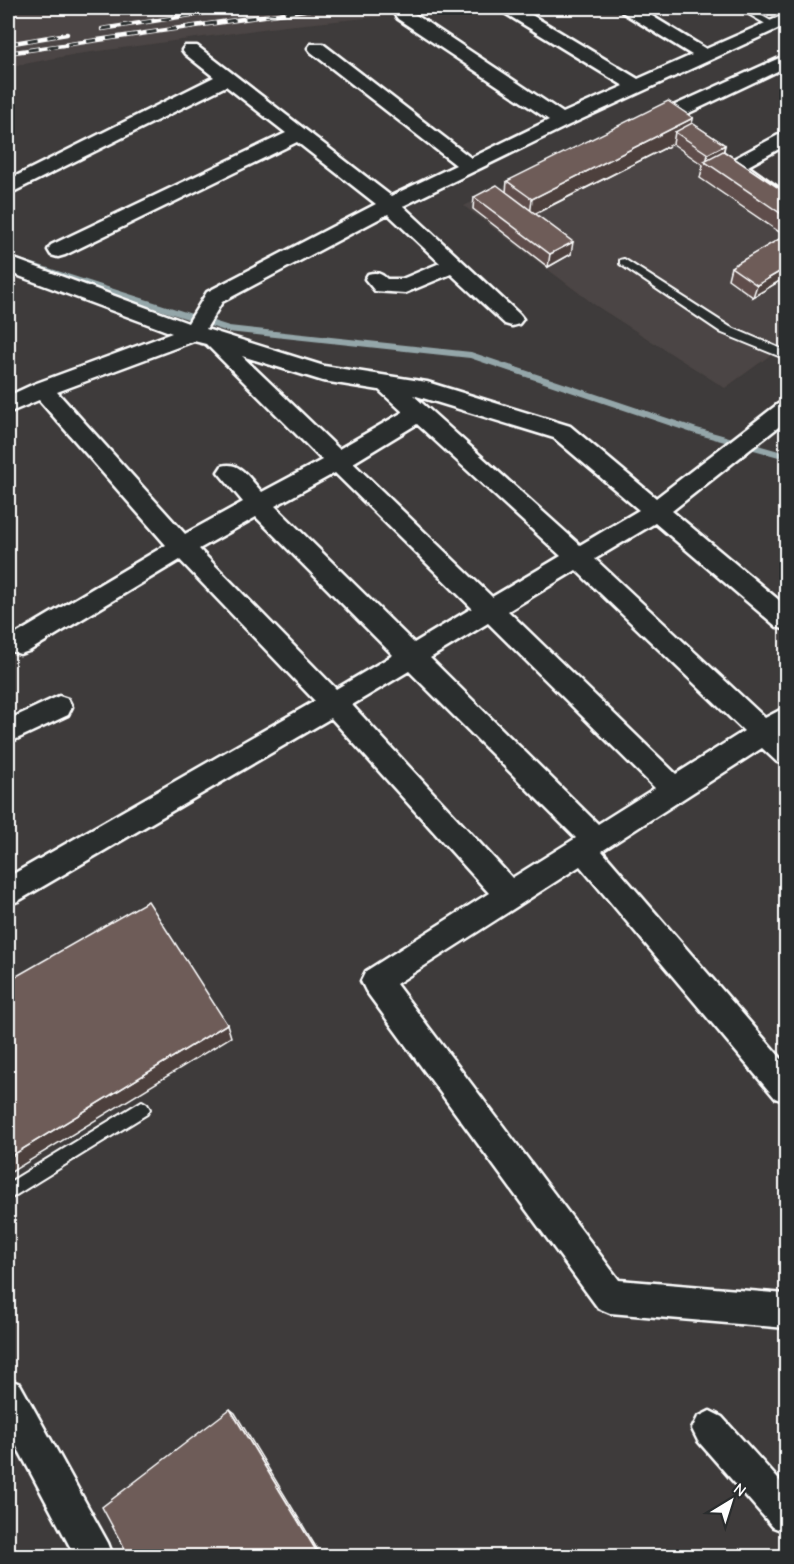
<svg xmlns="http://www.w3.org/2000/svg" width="794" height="1564" viewBox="0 0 794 1564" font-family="'Comic Neue',sans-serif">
	<rect width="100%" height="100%" fill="#3e3b3b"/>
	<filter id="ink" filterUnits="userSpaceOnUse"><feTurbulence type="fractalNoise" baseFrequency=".0167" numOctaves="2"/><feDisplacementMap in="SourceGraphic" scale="12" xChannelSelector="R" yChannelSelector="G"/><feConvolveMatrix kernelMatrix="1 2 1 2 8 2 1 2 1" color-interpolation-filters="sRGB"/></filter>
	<g filter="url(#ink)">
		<g fill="#4c4544">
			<polygon points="27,8 468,8 285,26 77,54 8,67 8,12"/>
			<polygon points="660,111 786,209 786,344 725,388 595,305 464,206"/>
		</g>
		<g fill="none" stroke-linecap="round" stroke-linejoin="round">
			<polygon fill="#94a6a9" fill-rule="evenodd" points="8,255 229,326 471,352 697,428 786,453 786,459 692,433 470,358 228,332 8,261"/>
			<g stroke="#fff" stroke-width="4">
				<g id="service">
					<polygon points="738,8 748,8 778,25 771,27"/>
					<polygon points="624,259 730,327 786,351 786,359 722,333 620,264 620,260"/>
					<polygon points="142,1101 147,1104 150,1109 147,1114 8,1200 8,1183"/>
				</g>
			</g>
			<g stroke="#fff" stroke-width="5">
				<g id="minor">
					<path d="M501,8H520L638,79L692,55L622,12L620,8H639L706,49L786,14V25L569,125L403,206L519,314L523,319L519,324L512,326L505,324L451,274L405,293L375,291L365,279L368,274C376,272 381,273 387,279H402L440,263L388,214L222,302L206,329L324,366L427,382L570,426L656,498L778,404L786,402V421L672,511L786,606V630L777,627L655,523L595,559L765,718L786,707V731L783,734L786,738V765L777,762L762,748L602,851L786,1064V1102L775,1098L580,866L396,984L619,1280L786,1294V1328L610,1313L598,1308L366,991L361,981L366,971L489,893L331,718L18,901L8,905V877L315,701L180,560L29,651L20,654L11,651L8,644L11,637L166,545L39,400L8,413V396L34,384L172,333L11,273L8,274V259L17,260L188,323L207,292L376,204L297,142L65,255L58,257L51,255L48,250L51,245L286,133L226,86L15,191L8,193V180L214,77L185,54L182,50L185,46H197L391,196L456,165L311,52L308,48L311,44H323L471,158L549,120L398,19L395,15L398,11H410L563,113L624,86L503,12ZM194,341L206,344L322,460L262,492C250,480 240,460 222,466L218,472L243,502L185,534L57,392ZM242,356L323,381L379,390L403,412L339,449ZM413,395L554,438L639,510L580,545ZM417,424L561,556L492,597L353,463ZM335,473L472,608L414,643L275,506ZM256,517L393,655L336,689L199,549ZM576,570L744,731L676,774L508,611ZM488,623L655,788L598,824L430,658ZM409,671L576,838L512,878L352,705Z"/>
					<polygon points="786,55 786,67 676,119 662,119 660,115 662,111"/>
					<polygon points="786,131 786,145 748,166 786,193 786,208 779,206 725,166 728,162"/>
					<polygon points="59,696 68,699 72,707 68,715 8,743 8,720"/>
					<polygon points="8,1379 20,1384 108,1543 113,1556 75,1556 8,1430"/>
					<polygon points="710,1411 722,1417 786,1488 786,1532 773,1527 698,1441 692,1429 698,1417"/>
				</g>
			</g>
			<use href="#service" fill="#2a2d2e" fill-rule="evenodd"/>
			<use href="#minor" fill="#2a2d2e" fill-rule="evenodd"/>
			<g stroke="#fff" stroke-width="4.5">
				<g id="rail">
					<polyline points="102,29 236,8"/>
					<polyline points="8,44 67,34"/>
					<polyline points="8,53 319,8"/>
				</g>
			</g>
			<use href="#rail" stroke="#2a2d2e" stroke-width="3" stroke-dasharray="10" stroke-linecap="butt"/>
		</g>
		<polygon fill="#5f4e4c" stroke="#fff" stroke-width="1.5" points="693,118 692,123 725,145 724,151 786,193 786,277 753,297 728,279 731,267 785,236 700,178 703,165 673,144 535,214 571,254 548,267 473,209 474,197 506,192 507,181"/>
		<g fill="#4d403e" stroke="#fff" stroke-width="1.5">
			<polygon points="693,118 690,135 675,132 673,144 530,216 532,199"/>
			<polygon points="725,145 722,157 706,163 708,154"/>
			<polygon points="573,242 571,254 548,267 550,254"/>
			<polygon points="786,268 786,277 753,297 757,285"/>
			<polygon points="227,1024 231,1037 8,1174 8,1158"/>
			<polygon points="230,1409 235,1413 322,1557 320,1557"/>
		</g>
		<g fill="#6e5b58" stroke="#fff" stroke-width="1.5">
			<polygon points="668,101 693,118 532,199 507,181"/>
			<polygon points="692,123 725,145 708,154 675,132"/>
			<polygon points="723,151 786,193 786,217 704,161"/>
			<polygon points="497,185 573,242 550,254 474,197"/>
			<polygon points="786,235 786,268 757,285 731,267"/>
			<polygon points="148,901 227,1024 8,1158 8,981"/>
			<polygon points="230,1409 320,1557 129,1557 102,1507"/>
		</g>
	</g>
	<rect width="794" height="1564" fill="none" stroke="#2a2d2e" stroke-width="30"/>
	<rect x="15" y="15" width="764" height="1534" fill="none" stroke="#fff" stroke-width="2" filter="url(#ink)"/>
	<g transform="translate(731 1501) rotate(38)" stroke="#2a2d2e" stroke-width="4.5" paint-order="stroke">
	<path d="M0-4.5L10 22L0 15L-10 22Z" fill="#ffffff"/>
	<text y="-9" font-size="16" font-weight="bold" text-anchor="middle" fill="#ffffff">N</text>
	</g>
</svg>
